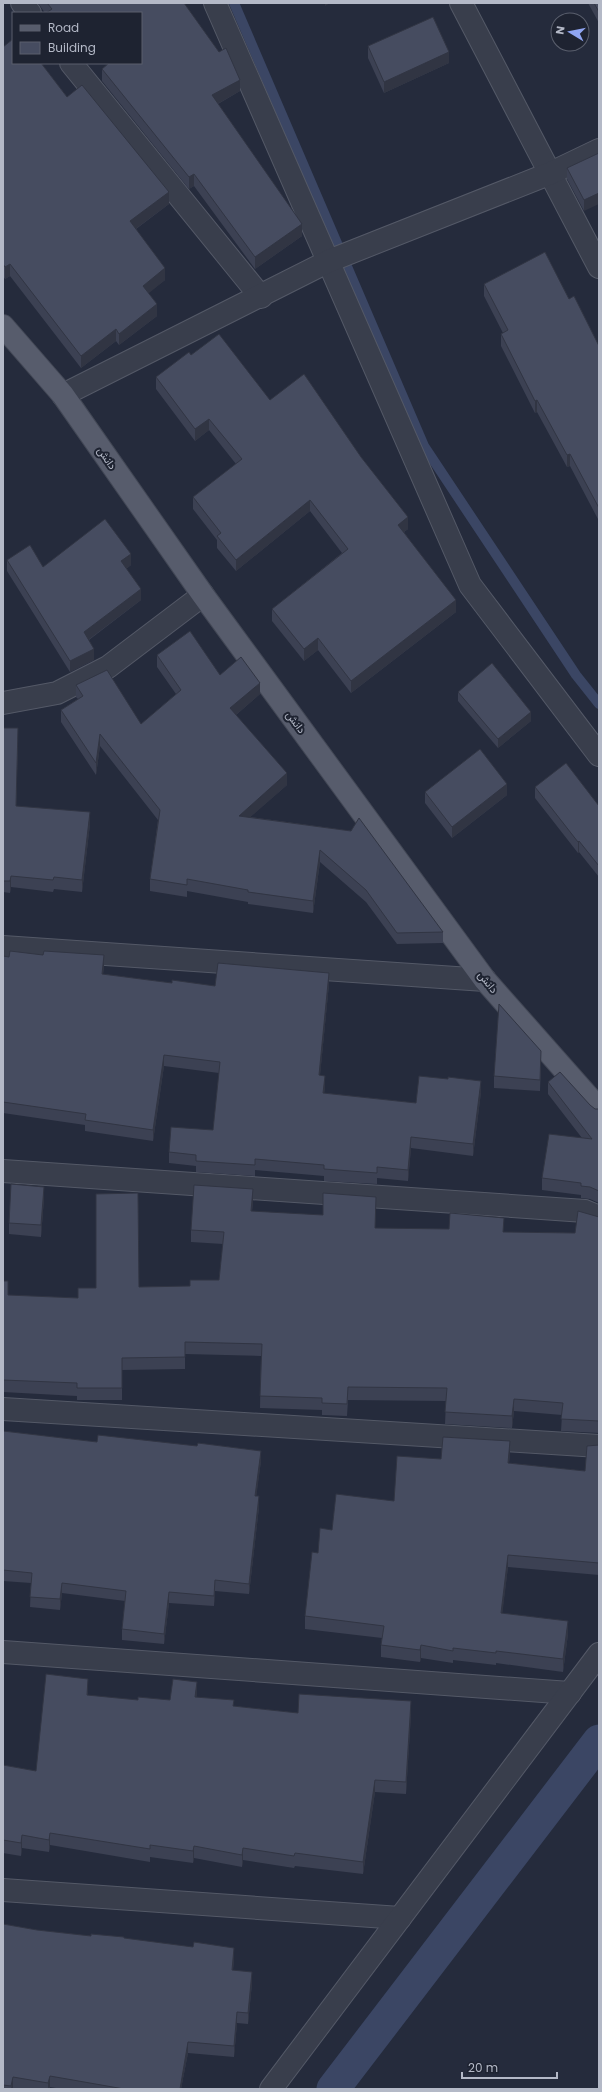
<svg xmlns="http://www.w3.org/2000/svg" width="602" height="2092" viewBox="0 0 602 2092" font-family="Poppins,Vazirmatn,sans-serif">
	<rect width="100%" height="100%" fill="#252b3c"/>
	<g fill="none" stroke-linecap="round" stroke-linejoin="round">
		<polyline stroke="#3b4664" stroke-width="10" points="234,3 424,446 576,675 599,704"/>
		<polyline stroke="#3b4664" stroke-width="33" points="333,2089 599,1741"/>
		<g stroke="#545967" stroke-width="24">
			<g id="minor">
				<polyline points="22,3 30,13"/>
				<polyline points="215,3 470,585 599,755"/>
				<polyline points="461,3 599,267"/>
				<polyline points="71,63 261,297"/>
				<polyline points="63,395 329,261 551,173 599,150"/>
				<polyline points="3,703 57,693 108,667 203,595"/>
				<polyline points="3,947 485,980"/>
				<polyline points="3,1171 585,1211 599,1217"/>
				<polyline points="3,1409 599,1446"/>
				<polyline points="3,1652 570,1693"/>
				<polyline points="3,1890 400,1918"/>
				<polyline points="271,2089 599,1654"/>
			</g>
		</g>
		<g stroke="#424755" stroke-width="24">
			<polyline id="major" points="3,326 63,395 203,595 485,980 599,1109"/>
		</g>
		<use href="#minor" stroke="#393e4c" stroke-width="22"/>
		<use href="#major" stroke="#575c6c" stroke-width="22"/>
	</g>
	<g fill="#3c4153">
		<polygon points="38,3 184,3 240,91 218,104 302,236 255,269 194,186 189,189 102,81 102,69 141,63 141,13 45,13"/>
		<polygon points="588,3 599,3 599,23"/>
		<polygon points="368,46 449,63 384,93 368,58"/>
		<polygon points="3,47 13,63 42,63 41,63 67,97 169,204 136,229 165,280 148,293 157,316 119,345 116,341 81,368 10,276 5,279 3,276"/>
		<polygon points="599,153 584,211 567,179 567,168"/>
		<polygon points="484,284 569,299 599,346 599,521 570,466 567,467 537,412 535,413 501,346 501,334 503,333 484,296"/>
		<polygon points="191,355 270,400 408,529 404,532 456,612 351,693 318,650 304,661 272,621 272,609 342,553 310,511 236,571 217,548 217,540 193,509 193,497 236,464 209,430 195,441 156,389 156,377"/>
		<polygon points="7,560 43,567 131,565 126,569 141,600 89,640 94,660 70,672 7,571"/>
		<polygon points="157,655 220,675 260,694 236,715 287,785 250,817 351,831 443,932 443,943 397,944 366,902 320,862 313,913 248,904 248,902 187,891 187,897 150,891 150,879 158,820 100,746 96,775 61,722 61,710 78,699 76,697 76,685 141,724 176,694 157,667"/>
		<polygon points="458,692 531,721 498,748 458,701"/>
		<polygon points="3,728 18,740 16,806 90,824 82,892 54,889 53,892 11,887 10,893 3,892"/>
		<polygon points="535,787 599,806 599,877 579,852 578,853 535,798"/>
		<polygon points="425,792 507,795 452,838 425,803"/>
		<polygon points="3,956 104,966 103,974 172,983 215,986 329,984 320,1075 325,1087 324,1093 416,1103 481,1092 473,1156 411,1148 408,1181 377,1178 377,1184 324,1181 324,1176 255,1170 255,1176 196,1172 196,1166 169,1163 169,1152 213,1130 219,1073 164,1066 153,1141 85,1131 85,1125 3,1113"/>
		<polygon points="541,1062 540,1091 494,1088 494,1076"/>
		<polygon points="548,1082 595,1109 599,1109 599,1203 590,1199 581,1198 581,1195 542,1190 542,1178 582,1138 548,1094"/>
		<polygon points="44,1198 41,1237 9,1234 9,1223"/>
		<polygon points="253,1201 252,1211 376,1228 504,1232 575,1233 599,1217 599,1433 561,1431 562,1415 514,1411 512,1428 445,1424 446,1401 348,1400 347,1416 322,1415 322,1410 260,1408 261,1356 185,1354 185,1369 122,1370 122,1400 77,1400 77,1396 3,1392 3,1281 8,1295 78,1298 96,1288 139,1287 190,1286 219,1280 223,1244 191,1242 191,1230"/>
		<polygon points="3,1431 261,1461 256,1496 259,1507 249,1594 215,1591 214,1606 169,1603 164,1644 122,1640 122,1629 125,1601 62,1593 60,1610 30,1607 31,1583 3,1581"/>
		<polygon points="599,1445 599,1575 508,1567 502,1613 568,1634 563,1672 496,1663 496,1665 453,1660 453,1663 421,1658 420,1662 381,1657 381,1645 382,1638 305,1629 305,1616 318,1553 332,1530 394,1501 441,1459 510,1453 509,1463 585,1471"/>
		<polygon points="88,1691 88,1696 138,1700 170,1700 197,1695 196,1697 234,1706 298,1713 411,1714 406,1794 375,1792 363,1874 295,1866 294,1868 243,1860 242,1867 194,1858 193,1863 150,1857 150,1862 50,1845 49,1852 22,1848 21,1856 3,1853 3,1765 36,1771"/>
		<polygon points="3,1924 37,1930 91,1936 124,1938 234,1959 233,1970 252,1983 248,2024 237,2023 234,2057 188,2053 181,2089 62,2089 50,2087 49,2089 19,2089 13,2088 13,2089 3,2089"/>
	</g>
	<g fill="#313543">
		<polygon points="325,3 330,3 325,6"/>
		<polygon points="449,52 449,63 384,93 384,82"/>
		<polygon points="240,80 240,91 212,107 212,95"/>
		<polygon points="194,174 194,186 189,189 189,177"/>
		<polygon points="169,192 169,204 130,233 130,221"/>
		<polygon points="599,193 599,204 584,211 584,200"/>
		<polygon points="302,224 302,236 255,269 255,257"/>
		<polygon points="10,264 10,276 5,279 5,267"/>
		<polygon points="165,268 165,280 143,298 143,286"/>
		<polygon points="157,304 157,316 119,345 119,334"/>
		<polygon points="116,329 116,341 81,368 81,356"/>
		<polygon points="537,400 537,412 535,413 535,401"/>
		<polygon points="209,419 209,430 195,441 195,429"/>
		<polygon points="570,454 570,466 567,467 567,455"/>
		<polygon points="310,500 310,511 236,571 236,560"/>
		<polygon points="408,517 408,529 398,536 398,525"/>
		<polygon points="131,554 131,565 121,573 121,561"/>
		<polygon points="141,589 141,600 84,643 84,632"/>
		<polygon points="456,600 456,612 351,693 351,681"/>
		<polygon points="318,638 318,650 304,661 304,649"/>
		<polygon points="94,649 94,660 70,672 70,661"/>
		<polygon points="260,683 260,694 230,720 230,708"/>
		<polygon points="531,712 531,721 498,748 498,739"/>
		<polygon points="18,728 18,740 16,817 16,806"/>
		<polygon points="100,734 100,746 96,775 96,763"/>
		<polygon points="287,773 287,785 239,827 239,816"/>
		<polygon points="507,784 507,795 452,838 452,827"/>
		<polygon points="90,812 90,824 82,892 82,880"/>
		<polygon points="579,841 579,852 578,853 578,842"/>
		<polygon points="320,850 320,862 313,913 313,901"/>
		<polygon points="11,876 11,887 10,893 10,881"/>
		<polygon points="104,955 104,966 102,985 102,974"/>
		<polygon points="329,973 329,984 319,1086 319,1075"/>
		<polygon points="164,1055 164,1066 153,1141 153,1130"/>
		<polygon points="325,1076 325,1087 323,1104 323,1093"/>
		<polygon points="481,1081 481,1092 473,1156 473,1144"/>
		<polygon points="411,1137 411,1148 408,1181 408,1170"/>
		<polygon points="44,1187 44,1198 41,1237 41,1225"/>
		<polygon points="253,1189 253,1201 251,1223 251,1211"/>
		<polygon points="514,1399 514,1411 512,1428 512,1416"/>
		<polygon points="510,1441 510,1453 508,1475 508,1463"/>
		<polygon points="261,1451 261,1461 255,1507 255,1496"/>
		<polygon points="259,1496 259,1507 249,1594 249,1584"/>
		<polygon points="508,1555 508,1567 501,1625 501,1613"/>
		<polygon points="215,1580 215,1591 214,1606 214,1596"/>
		<polygon points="62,1583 62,1593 60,1610 60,1599"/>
		<polygon points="169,1592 169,1603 164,1644 164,1634"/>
		<polygon points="568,1621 568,1634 563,1672 563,1659"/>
		<polygon points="421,1645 421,1658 420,1662 420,1650"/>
		<polygon points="88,1679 88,1691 87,1708 87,1695"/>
		<polygon points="197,1682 197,1695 195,1709 195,1697"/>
		<polygon points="411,1701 411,1714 406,1794 406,1782"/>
		<polygon points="375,1780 375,1792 363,1874 363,1862"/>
		<polygon points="50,1833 50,1845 49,1852 49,1840"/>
		<polygon points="22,1835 22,1848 21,1856 21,1843"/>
		<polygon points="194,1846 194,1858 193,1863 193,1851"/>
		<polygon points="243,1848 243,1860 242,1867 242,1855"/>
		<polygon points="234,1948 234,1959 232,1981 232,1970"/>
		<polygon points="252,1972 252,1983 248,2024 248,2013"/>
		<polygon points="237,2012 237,2023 234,2057 234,2046"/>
		<polygon points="188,2042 188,2053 181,2089 180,2089"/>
		<polygon points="50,2076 50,2087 49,2089 48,2089 48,2083"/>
		<polygon points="13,2077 13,2089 11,2089"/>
	</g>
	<g fill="#464c60" stroke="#313543">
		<polygon points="47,3 184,3 219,52 226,48 240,80 212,95 302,224 255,257 194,174 189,177 102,69 109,63 141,63 141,13 46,13 52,9"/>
		<polygon points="594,3 599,3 599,12"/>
		<polygon points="433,17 449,52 384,82 368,46"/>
		<polygon points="13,39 13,63 41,63 67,97 82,85 169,192 130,221 165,268 143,286 157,304 119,334 116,329 81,356 10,264 5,267 3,264 3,47"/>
		<polygon points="599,153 599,193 584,200 567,168"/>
		<polygon points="545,252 569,299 574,296 599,346 599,508 570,454 567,455 537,400 535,401 501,334 508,330 484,284"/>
		<polygon points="219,334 270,400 304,374 361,457 408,517 398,525 456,600 351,681 318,638 304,649 272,609 348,549 310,500 236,560 217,536 221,533 193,497 242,459 209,419 195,429 156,377 189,352 191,355"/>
		<polygon points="105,519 131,554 121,561 141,589 84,632 94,649 70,661 7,560 30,545 43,567"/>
		<polygon points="190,631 220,675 241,657 260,683 230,708 287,773 239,816 351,831 359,818 443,932 397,933 366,890 320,850 313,901 248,892 248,890 187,879 187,885 150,879 160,810 100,734 96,763 61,710 83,696 76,685 107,670 141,724 181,690 157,655"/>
		<polygon points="492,663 531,712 498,739 458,692"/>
		<polygon points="3,728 18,728 16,806 90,812 82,880 54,877 53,880 11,876 10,881 3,881"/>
		<polygon points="480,749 507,784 452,827 425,792"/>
		<polygon points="566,763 599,806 599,866 579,841 578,842 535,787"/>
		<polygon points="10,951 43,955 44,951 104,955 102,974 172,983 172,980 215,986 218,963 329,973 319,1075 325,1076 323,1093 416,1103 419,1076 448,1079 448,1077 481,1081 473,1144 411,1137 408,1170 377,1167 377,1173 324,1169 324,1165 255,1159 255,1165 196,1161 196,1155 169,1152 171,1127 213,1130 220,1062 164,1055 153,1130 85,1120 86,1114 3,1102 3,956 9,957"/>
		<polygon points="499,1004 541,1051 540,1080 494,1076"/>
		<polygon points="560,1072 590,1105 595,1109 599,1109 599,1191 590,1187 581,1186 581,1183 542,1178 549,1134 592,1139 548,1082"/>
		<polygon points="11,1184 44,1187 41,1225 9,1223"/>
		<polygon points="194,1185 253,1189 251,1211 323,1215 323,1193 376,1197 375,1228 449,1229 450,1213 504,1218 503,1232 575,1233 578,1211 599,1217 599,1421 561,1419 563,1403 514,1399 512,1416 445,1412 447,1388 348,1387 347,1404 322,1403 322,1398 260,1396 262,1344 185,1342 185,1357 122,1358 122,1388 77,1388 77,1383 3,1380 3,1281 8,1281 8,1295 78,1298 78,1288 96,1288 96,1194 138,1193 139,1287 190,1286 190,1280 219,1280 224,1232 191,1230"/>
		<polygon points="3,1431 97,1442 98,1435 197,1446 198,1443 261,1451 255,1496 259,1496 249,1584 215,1580 214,1596 169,1592 164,1634 122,1629 126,1591 62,1583 60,1599 30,1597 32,1573 3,1570"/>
		<polygon points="443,1437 510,1441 508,1463 585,1471 587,1446 599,1445 599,1563 508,1555 501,1613 568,1621 563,1659 496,1651 496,1653 453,1648 453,1651 421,1645 420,1650 381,1645 384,1626 305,1616 312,1552 318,1553 320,1528 332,1530 336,1494 394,1501 397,1456 441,1459"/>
		<polygon points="46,1674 88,1679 87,1695 138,1700 138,1697 170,1700 173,1679 197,1682 195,1697 234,1700 233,1706 298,1713 299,1694 411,1701 406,1782 375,1780 363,1862 295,1853 294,1856 243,1848 242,1855 194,1846 193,1851 150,1845 150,1849 50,1833 49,1840 22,1835 21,1843 3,1840 3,1765 36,1771"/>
		<polygon points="3,1924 37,1930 91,1936 91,1934 124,1937 124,1938 193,1947 194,1942 234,1948 232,1970 252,1972 248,2013 237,2012 234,2046 188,2042 180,2089 124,2089 50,2076 48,2083 13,2077 11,2086 3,2085"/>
	</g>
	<g text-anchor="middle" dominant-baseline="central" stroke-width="4" stroke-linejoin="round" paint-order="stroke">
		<g font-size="11" fill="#b4b9c7" stroke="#1e2331">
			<text transform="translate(107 458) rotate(55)">دانش</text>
			<text transform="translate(296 722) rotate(54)">دانش</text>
			<text transform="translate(488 982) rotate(51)">دانش</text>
		</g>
	</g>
	<rect width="602" height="2092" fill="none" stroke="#b4b9c7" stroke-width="8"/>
	<rect x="12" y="12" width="130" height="52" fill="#1e2331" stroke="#5a5f6d"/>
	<rect x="20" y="25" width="20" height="6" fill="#575c6c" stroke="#5a5f6d"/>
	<text x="48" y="32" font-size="12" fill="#b4b9c7">Road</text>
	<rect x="20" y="42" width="20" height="12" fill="#464c60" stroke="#5a5f6d"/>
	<text x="48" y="52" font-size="12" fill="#b4b9c7">Building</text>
	<g transform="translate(570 32) rotate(280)"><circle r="19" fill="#1e2331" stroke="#5a5f6d"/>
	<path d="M0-3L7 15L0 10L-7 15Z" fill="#8fa5f2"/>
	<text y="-6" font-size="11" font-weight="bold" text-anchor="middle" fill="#b4b9c7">N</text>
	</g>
	<path d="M462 2072v6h95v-6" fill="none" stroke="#b4b9c7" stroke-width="2"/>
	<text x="468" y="2072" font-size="12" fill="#b4b9c7" stroke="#1e2331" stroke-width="3" paint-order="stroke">20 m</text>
</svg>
